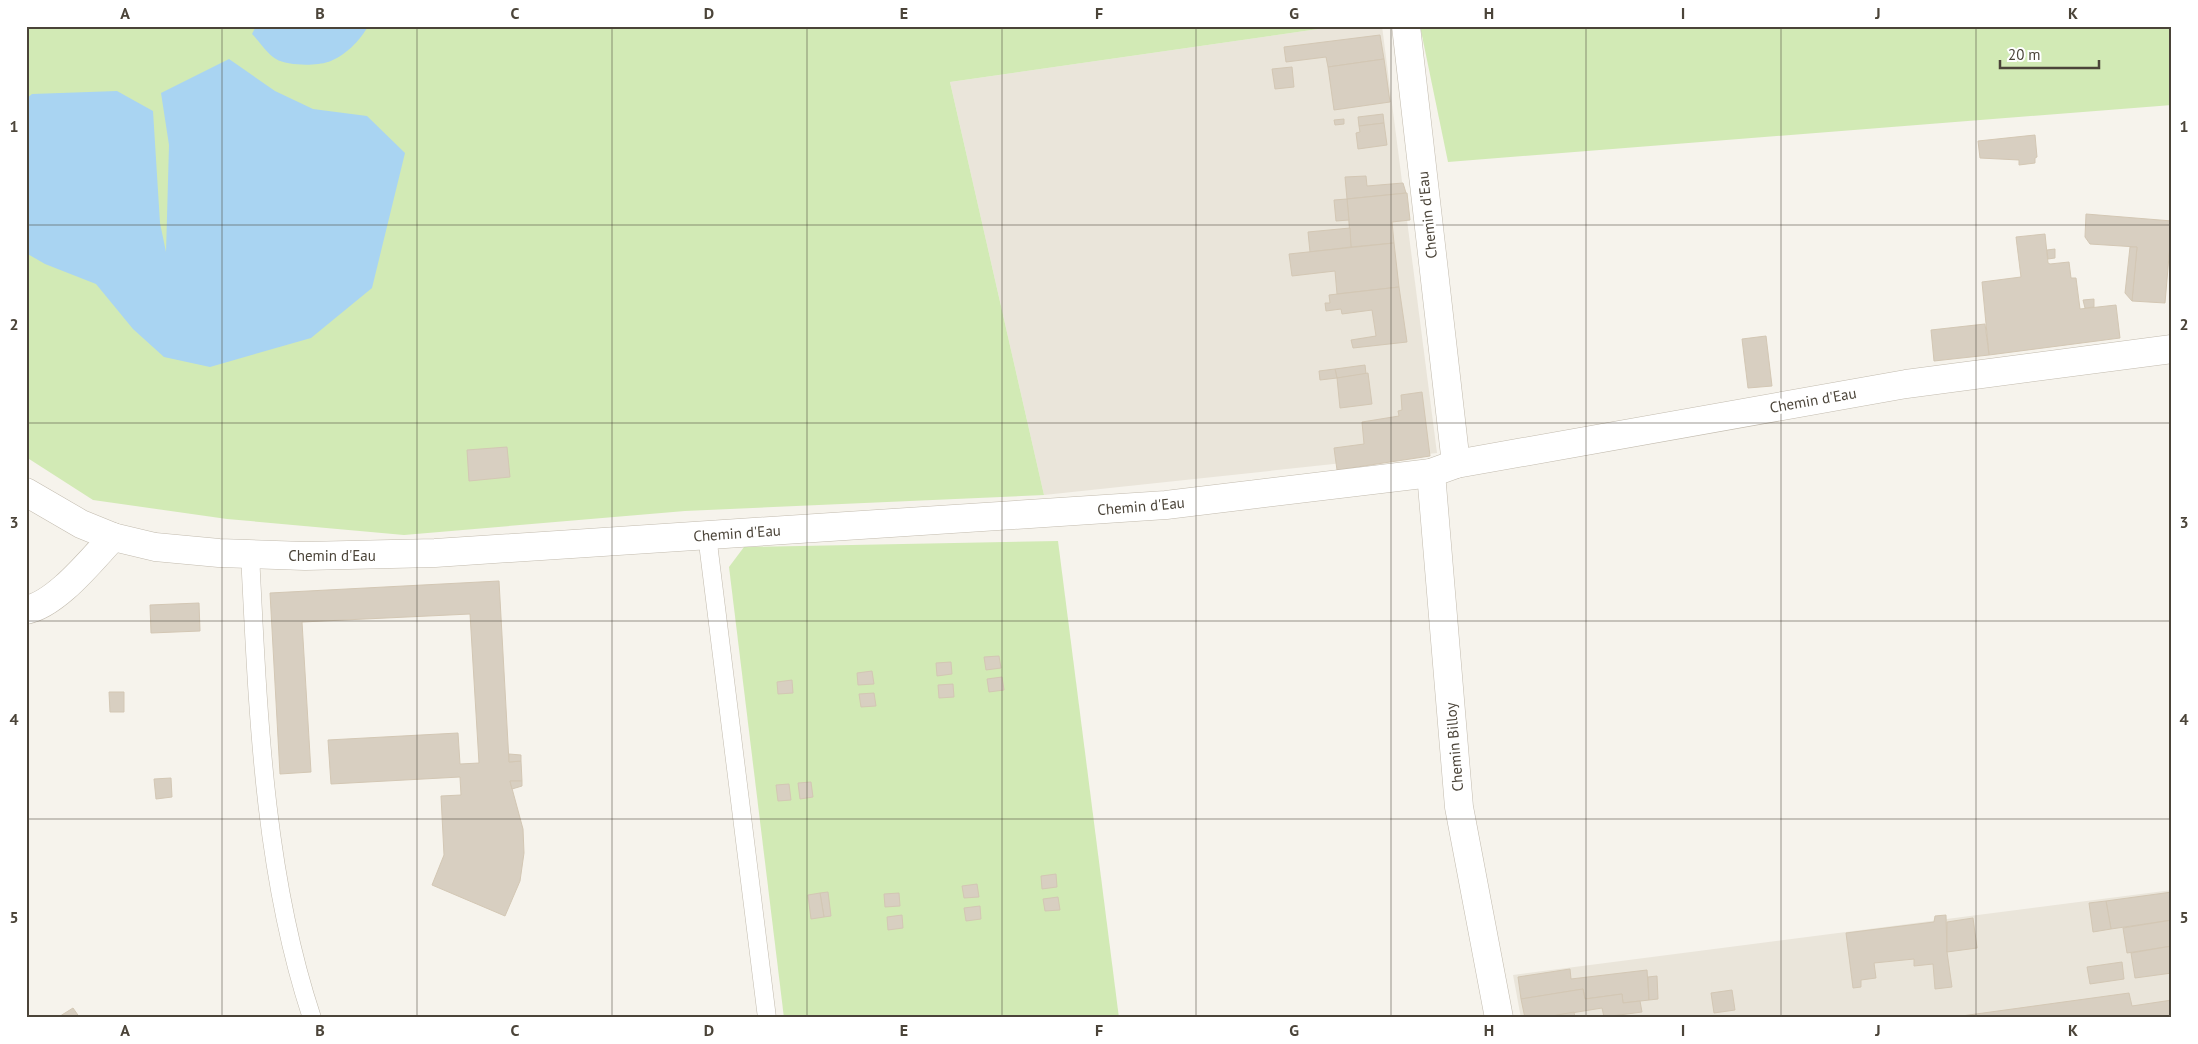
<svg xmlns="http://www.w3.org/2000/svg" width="2198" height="1044" viewBox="0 0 2198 1044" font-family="'PT Sans',sans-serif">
	<rect width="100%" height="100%" fill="#f6f3ec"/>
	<g fill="#eae5da">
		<polygon points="1339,26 1382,26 1437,453 1044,495 950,82"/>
		<polygon points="2172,890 2172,1018 1521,1018 1513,975"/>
	</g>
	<g fill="#d2eab5">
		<polygon points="26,26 1339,26 950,82 1044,495 685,511 404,535 227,519 93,500 26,457"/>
		<polygon points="1420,26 2172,26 2172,105 1448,162"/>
		<polygon points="1058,541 1119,1018 784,1018 729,567 744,547"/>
	</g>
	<g fill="#a9d4f2">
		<path d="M256,26H368C361,40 344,57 328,62C316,66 287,66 276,59C267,54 259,41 252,34Z"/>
		<polygon points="229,59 275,91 313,109 367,116 405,153 372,288 311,338 210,367 164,357 133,329 96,284 45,264 26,253 26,99 32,94 117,91 153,111 160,223 166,252 169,145 161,93"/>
	</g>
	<g fill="#d8cfc1" stroke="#d3c7b4">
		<polygon points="1380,35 1384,59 1328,67 1326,57 1286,62 1284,47"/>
		<polygon points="1384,59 1390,102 1334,110 1328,67"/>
		<polygon points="1292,67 1294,87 1275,89 1272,69"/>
		<polygon points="1383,114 1384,123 1359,126 1358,117"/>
		<polygon points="1344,119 1344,124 1335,125 1334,120"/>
		<polygon points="1384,123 1387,145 1358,149 1356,133 1360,132 1359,126"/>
		<polygon points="2035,135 2037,157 2035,158 2035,163 2019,165 2019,160 1980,158 1978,141"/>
		<polygon points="1366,176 1367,186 1403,183 1406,193 1347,199 1345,177"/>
		<polygon points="1407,193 1410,220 1392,222 1394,243 1351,247 1347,199"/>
		<polygon points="1347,199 1349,220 1336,221 1334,200"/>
		<polygon points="2086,214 2172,221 2165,303 2132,301 2137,247 2090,244 2085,237"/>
		<polygon points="1350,228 1351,247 1310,252 1308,232"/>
		<polygon points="2045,234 2048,263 2050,264 2069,262 2071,278 2076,278 2080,309 2116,305 2120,338 1989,355 1982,282 2021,277 2016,237"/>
		<polygon points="1394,243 1399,287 1337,294 1335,271 1292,276 1289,254"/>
		<polygon points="2130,247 2137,247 2132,301 2125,293"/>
		<polygon points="2055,249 2055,258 2048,259 2047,250"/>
		<polygon points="1399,287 1407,342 1353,348 1351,340 1376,336 1372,310 1342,314 1341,309 1326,311 1325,303 1330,303 1329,295"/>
		<polygon points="2094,299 2094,307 2085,308 2083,300"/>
		<polygon points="1985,324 1989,355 1934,361 1931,330"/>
		<polygon points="1766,336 1772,386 1748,388 1742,339"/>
		<polygon points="1365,365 1366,374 1337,378 1335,369"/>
		<polygon points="1335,369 1337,378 1320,380 1319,371"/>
		<polygon points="1368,373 1372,404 1340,408 1337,378"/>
		<polygon points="1422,392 1430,456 1337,470 1334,448 1364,444 1362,422 1399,416 1398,411 1402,410 1401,395"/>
		<polygon points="507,447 510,477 469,481 467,450"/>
		<polygon points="499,581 509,762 521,761 522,781 510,781 523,829 524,853 520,881 505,916 432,885 444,855 441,796 461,795 460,777 331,784 328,740 458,733 460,764 479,763 470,614 302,622 311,772 280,774 270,593"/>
		<polygon points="199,603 200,631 151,633 150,605"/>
		<polygon points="999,656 1001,668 986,670 984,657"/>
		<polygon points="951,662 952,674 937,676 936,663"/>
		<polygon points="872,671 874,684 858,685 857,673"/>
		<polygon points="1002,677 1004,690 989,692 987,679"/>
		<polygon points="792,680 793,693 778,694 777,682"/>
		<polygon points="953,684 954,697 939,698 938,685"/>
		<polygon points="109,692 124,692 124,712 110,712"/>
		<polygon points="874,693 876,706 861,707 859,694"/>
		<polygon points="509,754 521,755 521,761 509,762"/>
		<polygon points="171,778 172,797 156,799 154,779"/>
		<polygon points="510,781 522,781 522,786 512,789"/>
		<polygon points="811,782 813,797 800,799 798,783"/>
		<polygon points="789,784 791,800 778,801 776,785"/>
		<polygon points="1056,874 1057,887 1042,889 1041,876"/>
		<polygon points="977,884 979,897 964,898 962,886"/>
		<polygon points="828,892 831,916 824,917 820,893"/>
		<polygon points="2172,892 2172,920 2111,929 2106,901"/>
		<polygon points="820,893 824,917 811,919 808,895"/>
		<polygon points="899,893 900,906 885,907 884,894"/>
		<polygon points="1058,897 1060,910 1045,911 1043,899"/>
		<polygon points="2106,901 2111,929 2093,932 2089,903"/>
		<polygon points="980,906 981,919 966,921 964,908"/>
		<polygon points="902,915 903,928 888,930 887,917"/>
		<polygon points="1946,915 1947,952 1952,987 1935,989 1933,964 1914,966 1914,959 1874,963 1876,978 1861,980 1861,987 1853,988 1846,933 1934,922 1935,916"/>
		<polygon points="1973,918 1977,948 1947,952 1947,922"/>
		<polygon points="2172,920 2172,946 2127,953 2123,928"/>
		<polygon points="2172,946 2172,973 2135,978 2131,953"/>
		<polygon points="2122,962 2124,979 2090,984 2087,967"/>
		<polygon points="1570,969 1571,979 1647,970 1649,1000 1623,1003 1622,994 1585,999 1583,989 1521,999 1518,977"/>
		<polygon points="1657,976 1658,999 1649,1000 1648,977"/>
		<polygon points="1583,989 1585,999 1622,994 1623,1003 1640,1001 1642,1012 1604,1017 1602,1008 1541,1018 1525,1018 1521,999"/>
		<polygon points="1732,990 1735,1010 1714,1013 1711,993"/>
		<polygon points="2129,993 2132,1006 2172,1000 2172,1018 1947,1018"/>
		<polygon points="73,1008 80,1018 57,1018"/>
		<polygon points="1574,1012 1575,1018 1541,1018"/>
	</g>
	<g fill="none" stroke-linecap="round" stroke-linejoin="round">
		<g stroke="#c2bbae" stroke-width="19">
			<g id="service">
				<polyline points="707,535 767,1018"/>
				<path d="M250,554C258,708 263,871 312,1018"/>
			</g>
		</g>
		<g stroke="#c2bbae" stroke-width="29">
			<g id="minor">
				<polyline points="1406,26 1456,464"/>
				<polyline points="1431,473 1459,807 1499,1018"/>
				<polyline points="26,492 81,524 113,537 155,547 219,553 305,556 435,553 1166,505 1431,473 1456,464 1906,384 2172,349"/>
				<path d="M26,610C57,604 92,559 113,537"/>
			</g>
		</g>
		<use href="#service" stroke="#fff" stroke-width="18"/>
		<use href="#minor" stroke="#fff" stroke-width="28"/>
	</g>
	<path fill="none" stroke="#4b4439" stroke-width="1" stroke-opacity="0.55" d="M222,26V1018M417,26V1018M612,26V1018M807,26V1018M1002,26V1018M1196,26V1018M1391,26V1018M1586,26V1018M1781,26V1018M1976,26V1018M26,225H2172M26,423H2172M26,621H2172M26,819H2172"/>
	<g text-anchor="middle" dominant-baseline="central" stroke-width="5" stroke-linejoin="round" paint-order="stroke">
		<g font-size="15" fill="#4b4439" stroke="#fff">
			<text transform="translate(1427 215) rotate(-96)">Chemin d'Eau</text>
			<text transform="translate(1813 400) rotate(-10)">Chemin d'Eau</text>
			<text transform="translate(1141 506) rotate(-5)">Chemin d'Eau</text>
			<text transform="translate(737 533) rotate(-4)">Chemin d'Eau</text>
			<text x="332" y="555">Chemin d'Eau</text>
			<text transform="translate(1454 747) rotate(-95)">Chemin Billoy</text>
		</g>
	</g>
	<rect width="2198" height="1044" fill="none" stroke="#ffffff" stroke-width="55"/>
	<path d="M2000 60v8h99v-8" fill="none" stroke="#4b4439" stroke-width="2.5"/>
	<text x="2008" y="60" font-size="15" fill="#4b4439" stroke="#ffffff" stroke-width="4" paint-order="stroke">20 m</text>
	<rect x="28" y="28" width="2142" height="988" fill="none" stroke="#4b4439" stroke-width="2"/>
	<g font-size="16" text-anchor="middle" font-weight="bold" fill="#4b4439">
		<text x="125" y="19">A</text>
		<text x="320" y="19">B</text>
		<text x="515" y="19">C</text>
		<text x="709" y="19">D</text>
		<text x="904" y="19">E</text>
		<text x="1099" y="19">F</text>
		<text x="1294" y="19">G</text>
		<text x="1489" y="19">H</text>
		<text x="1683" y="19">I</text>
		<text x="1878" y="19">J</text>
		<text x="2073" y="19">K</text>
		<text x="14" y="132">1</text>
		<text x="2184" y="132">1</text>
		<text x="14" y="330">2</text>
		<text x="2184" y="330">2</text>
		<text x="14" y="528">3</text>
		<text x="2184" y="528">3</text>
		<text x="14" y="725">4</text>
		<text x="2184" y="725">4</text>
		<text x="14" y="923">5</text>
		<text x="2184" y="923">5</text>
		<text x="125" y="1036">A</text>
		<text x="320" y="1036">B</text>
		<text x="515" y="1036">C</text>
		<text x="709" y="1036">D</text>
		<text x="904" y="1036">E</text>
		<text x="1099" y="1036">F</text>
		<text x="1294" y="1036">G</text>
		<text x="1489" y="1036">H</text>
		<text x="1683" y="1036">I</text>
		<text x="1878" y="1036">J</text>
		<text x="2073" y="1036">K</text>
	</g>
</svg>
